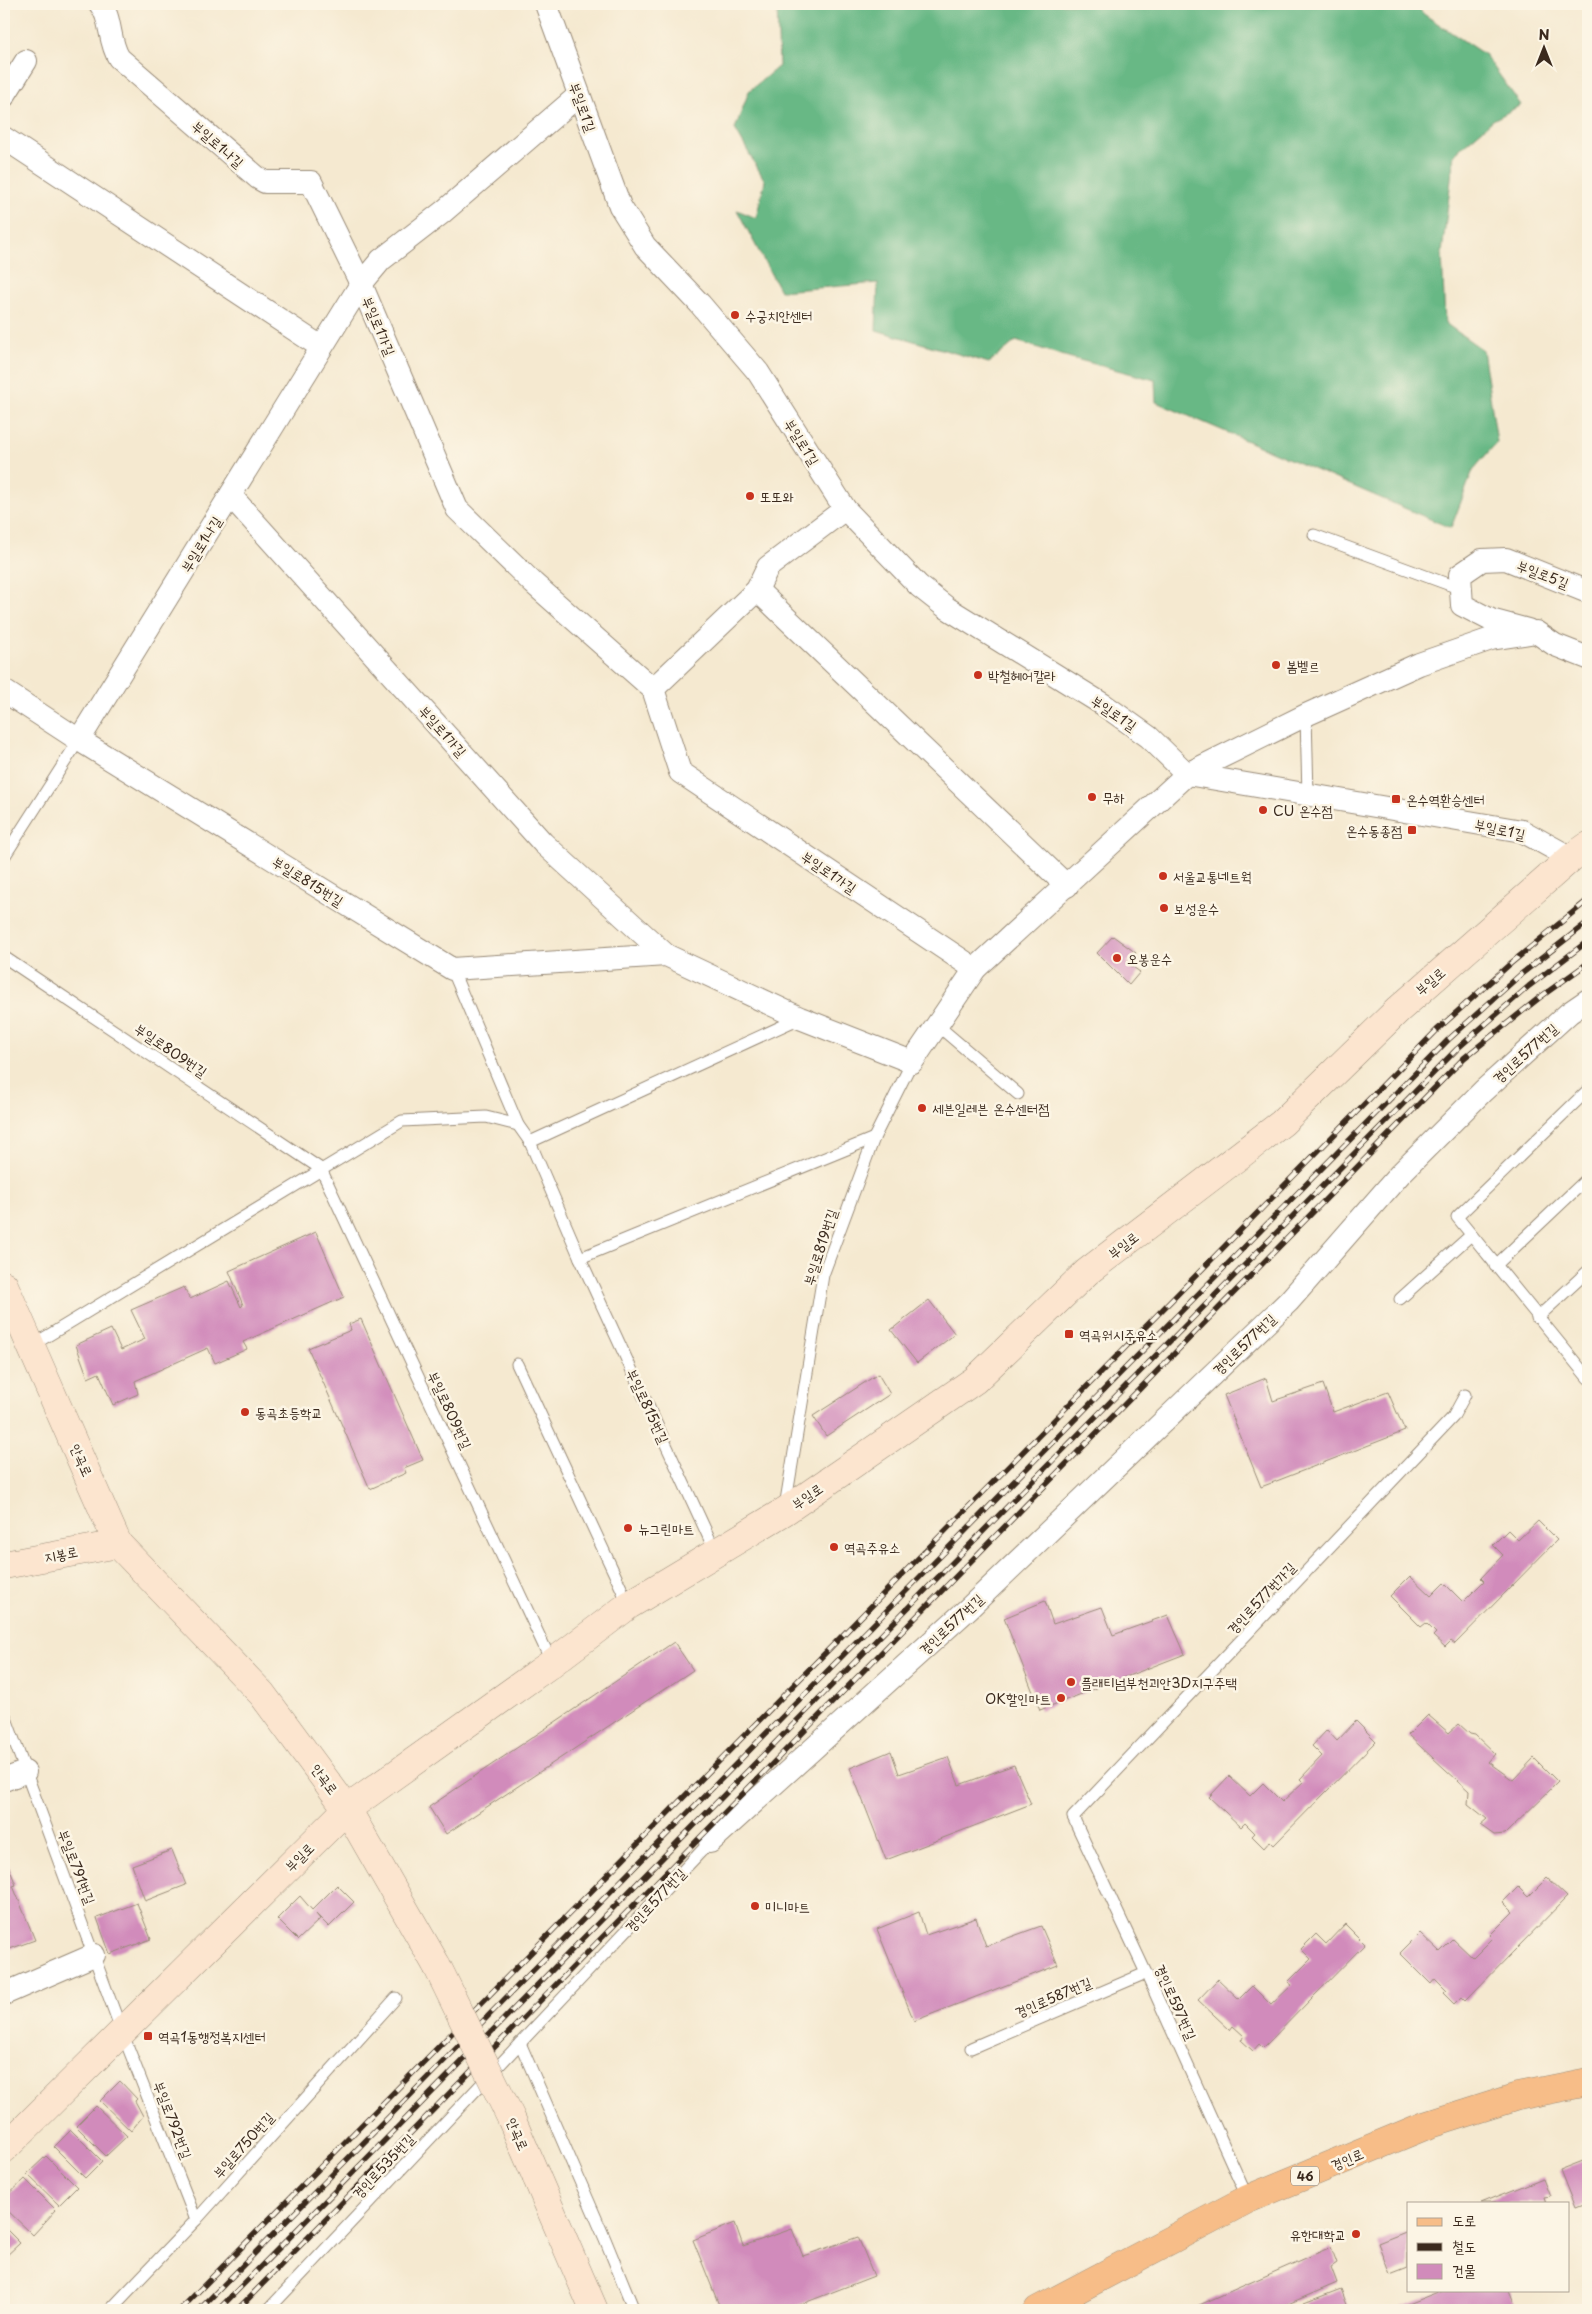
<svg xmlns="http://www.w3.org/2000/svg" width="1592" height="2314" viewBox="0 0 1592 2314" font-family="'Playpen Sans','Poor Story',sans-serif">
	<rect width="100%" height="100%" fill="#fcf5e5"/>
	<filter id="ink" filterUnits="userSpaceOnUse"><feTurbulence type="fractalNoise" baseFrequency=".02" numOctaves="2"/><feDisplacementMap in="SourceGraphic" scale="10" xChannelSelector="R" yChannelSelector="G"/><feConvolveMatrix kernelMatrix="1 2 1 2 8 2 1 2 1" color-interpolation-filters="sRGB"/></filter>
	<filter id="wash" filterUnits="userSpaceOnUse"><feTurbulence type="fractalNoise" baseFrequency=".0096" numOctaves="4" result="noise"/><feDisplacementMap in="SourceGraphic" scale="20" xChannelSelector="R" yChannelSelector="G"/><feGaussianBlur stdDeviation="1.12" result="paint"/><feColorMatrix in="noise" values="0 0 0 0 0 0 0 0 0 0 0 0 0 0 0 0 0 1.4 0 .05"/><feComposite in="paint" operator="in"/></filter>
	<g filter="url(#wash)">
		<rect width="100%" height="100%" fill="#f5e9d0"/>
		<polygon fill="#68b885" stroke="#527152" points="777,4 1414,4 1425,15 1485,55 1521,105 1493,120 1454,154 1442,253 1445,323 1483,350 1497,442 1473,470 1451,528 1156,402 1155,380 1068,357 1016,341 989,363 876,330 878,283 780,291 737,210 756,218 765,181 735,129 749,91 779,66"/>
		<g id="blocks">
			<g fill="#d18bbb">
				<polygon points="1113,936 1136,953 1127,963 1140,972 1129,985 1097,953"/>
				<polygon points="316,1232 344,1297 243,1342 247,1349 215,1363 208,1348 135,1381 138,1394 113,1405 99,1373 88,1378 76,1345 111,1329 121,1350 145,1339 131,1310 184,1287 190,1299 229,1281 241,1307 243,1305 229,1271"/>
				<polygon points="929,1300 955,1334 917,1363 891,1330"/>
				<polygon points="361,1319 423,1460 404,1468 406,1473 370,1489 308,1348 351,1330 349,1324"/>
				<polygon points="878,1374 890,1394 826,1436 813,1416"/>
				<polygon points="1266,1378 1273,1401 1323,1384 1333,1412 1388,1392 1405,1431 1261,1487 1224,1395"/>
				<polygon points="1538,1521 1557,1540 1455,1644 1451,1641 1445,1647 1433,1636 1436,1633 1426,1623 1421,1627 1390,1596 1410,1576 1431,1596 1444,1583 1463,1602 1484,1581 1481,1578 1503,1555 1493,1545 1508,1530 1518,1540"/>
				<polygon points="1045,1601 1053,1624 1102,1607 1113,1635 1168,1615 1185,1654 1040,1710 1004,1618"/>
				<polygon points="674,1642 693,1670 446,1834 429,1807"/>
				<polygon points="1428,1715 1449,1733 1459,1724 1470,1734 1475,1735 1495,1754 1488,1762 1513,1780 1534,1758 1558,1782 1505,1834 1494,1835 1480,1825 1487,1819 1468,1804 1469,1791 1408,1735"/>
				<polygon points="1356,1721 1376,1741 1274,1845 1270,1841 1264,1848 1252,1836 1255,1833 1245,1823 1241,1827 1209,1797 1229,1776 1250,1796 1263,1783 1282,1802 1303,1782 1300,1779 1322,1756 1312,1746 1327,1730 1337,1741"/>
				<polygon points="891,1751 899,1774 948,1757 959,1785 1014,1765 1031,1804 886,1860 850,1768"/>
				<polygon points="172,1850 186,1885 145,1901 132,1865"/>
				<polygon points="4,1855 16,1885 13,1886 35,1940 4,1951"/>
				<polygon points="1547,1878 1567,1897 1465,2001 1461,1997 1454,2004 1443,1993 1446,1990 1435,1979 1431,1984 1400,1953 1420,1933 1440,1952 1453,1939 1473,1958 1493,1938 1490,1935 1513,1912 1503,1902 1518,1887 1528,1897"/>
				<polygon points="337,1885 354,1902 329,1927 316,1914 320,1919 298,1940 277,1919 300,1896 312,1910"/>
				<polygon points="137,1903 151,1939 110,1954 97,1918"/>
				<polygon points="919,1912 926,1935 976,1918 986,1946 1041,1926 1058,1965 914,2021 877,1929"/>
				<polygon points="1345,1924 1365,1944 1263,2048 1259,2044 1253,2051 1241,2040 1244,2036 1233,2026 1230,2030 1198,2000 1218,1979 1239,1999 1252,1986 1271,2005 1292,1985 1288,1982 1311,1959 1301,1949 1316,1934 1326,1944"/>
				<polygon points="120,2081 137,2099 135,2101 143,2116 131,2131 100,2101"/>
				<polygon points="96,2106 127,2136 106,2156 76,2126"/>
				<polygon points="71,2130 102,2161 85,2178 54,2147"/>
				<polygon points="46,2156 77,2187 59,2205 27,2174"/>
				<polygon points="1588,2159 1588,2203 1575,2208 1560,2170"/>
				<polygon points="1543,2178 1550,2196 1544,2197 1546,2203 1481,2203"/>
				<polygon points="25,2179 56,2210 33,2235 4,2207 4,2199"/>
				<polygon points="735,2223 743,2246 792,2229 803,2256 858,2237 874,2276 786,2310 721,2310 693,2240"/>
				<polygon points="4,2227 20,2243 4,2258"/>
				<polygon points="1408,2231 1408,2268 1390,2275 1378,2243"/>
				<polygon points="1331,2247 1337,2263 1331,2267 1337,2283 1274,2310 1188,2310"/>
				<polygon points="1341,2289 1349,2310 1307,2310 1304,2303"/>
				<polygon points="1443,2290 1510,2290 1518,2310 1401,2310 1400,2307"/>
			</g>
		</g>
	</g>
	<g filter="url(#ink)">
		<use href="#blocks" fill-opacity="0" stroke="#988a77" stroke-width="1"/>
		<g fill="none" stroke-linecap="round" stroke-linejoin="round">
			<g stroke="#988a77" stroke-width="13">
				<g id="lane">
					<polyline points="1314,535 1461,589"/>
					<polyline points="1306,715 1308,796"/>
					<polyline points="4,857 79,740"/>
					<polyline points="4,957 321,1169 552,1663"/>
					<polyline points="452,969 518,1125 530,1142 580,1258 716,1553"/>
					<polyline points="936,1024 1018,1094"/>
					<polyline points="1588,1090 1457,1217 1588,1378"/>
					<polyline points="530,1142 800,1018"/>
					<polyline points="580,1258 874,1138"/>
					<polyline points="1495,1266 1588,1178"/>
					<polyline points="1400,1299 1471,1235"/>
					<polyline points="1537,1318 1588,1271"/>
					<polyline points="31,1346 402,1121 486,1117 518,1125"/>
					<polyline points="517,1364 629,1605"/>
					<polyline points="785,1507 823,1275 874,1138 912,1062"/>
					<polyline points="4,1713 122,2032 196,2220"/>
					<polyline points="520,2043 605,2239 634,2310"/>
					<polyline points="971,2048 1146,1973"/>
					<polyline points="1248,2199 1146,1973 1073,1817 1453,1417 1465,1395"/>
					<polyline points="110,2310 196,2220 396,1998"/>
					<polyline points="268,2310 710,1842"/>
				</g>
			</g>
			<g stroke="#988a77" stroke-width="24">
				<g id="street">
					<path d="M100,4C112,17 108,41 119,58L258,178L265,182H311L361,284L457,509L533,583L653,689L680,772L975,969"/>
					<polyline points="546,4 620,206 645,246 700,304 758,372 845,509 919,586 947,608 1104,705 1149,737 1187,774 1522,831 1571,858"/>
					<polyline points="4,96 26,61"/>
					<polyline points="4,138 321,347"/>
					<polyline points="231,496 543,843 666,955"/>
					<polyline points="757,590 1067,886"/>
					<polyline points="1528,630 1491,620 1462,605 1460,575 1482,560 1506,559 1588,592"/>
					<polyline points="653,689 757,590 768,567 845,509"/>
					<polyline points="4,691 79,740 452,969 666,955 800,1018 912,1062 975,969 1187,774 1306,715 1419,664 1491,639 1536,632 1555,645 1588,658"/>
					<polyline points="79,740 361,284 381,260 443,212 579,95"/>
					<polyline points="4,1780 25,1772"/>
					<polyline points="710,1842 969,1608 1289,1301 1400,1174 1483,1091 1569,1013 1588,1000"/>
					<polyline points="4,1994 94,1955"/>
				</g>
			</g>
			<g stroke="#988a77" stroke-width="29">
				<g id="secondary">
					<polyline points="4,1285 118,1544 262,1694 347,1809 437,1966"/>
					<polyline points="4,1565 118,1544"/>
					<polyline points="4,2149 347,1809 552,1663 629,1605 785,1511 975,1380 1087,1272 1282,1123 1398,1010 1571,858 1588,846"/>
					<polyline points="536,2176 594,2310"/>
				</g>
			</g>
			<g stroke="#988a77" stroke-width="29">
				<polyline id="primary" points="1038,2310 1248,2199 1427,2125 1518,2096 1588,2082"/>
			</g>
			<use href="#lane" stroke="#fff" stroke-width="11"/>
			<use href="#street" stroke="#fff" stroke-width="22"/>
			<use href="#secondary" stroke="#fce5cf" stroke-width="28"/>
			<use href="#primary" stroke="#f7bd88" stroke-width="28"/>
			<g stroke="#3b2a1e" stroke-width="5.5">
				<g id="rail">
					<polyline points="180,2310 1438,1029 1510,964 1588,900"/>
					<polyline points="199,2310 1448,1040 1520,975 1588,922"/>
					<polyline points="218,2310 1457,1049 1529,986 1588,941"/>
					<polyline points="237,2310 1464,1058 1539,998 1588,963"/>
				</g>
			</g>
			<use href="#rail" stroke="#fcf5e5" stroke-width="4" stroke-dasharray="11" stroke-linecap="butt"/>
			<g stroke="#988a77" stroke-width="29" stroke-linecap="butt">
				<polyline id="secondary-bridge" points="437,1966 511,2118 536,2176"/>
			</g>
			<use href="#secondary-bridge" stroke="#fce5cf" stroke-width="28"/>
		</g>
	</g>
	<g fill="#c8321e" stroke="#fcf5e5" stroke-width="2">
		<circle cx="735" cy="315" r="5"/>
		<circle cx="750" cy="496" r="5"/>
		<circle cx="1276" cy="665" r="5"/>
		<circle cx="978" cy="675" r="5"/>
		<circle cx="1092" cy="797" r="5"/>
		<rect x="1391" y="794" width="10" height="10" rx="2.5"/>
		<circle cx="1263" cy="810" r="5"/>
		<rect x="1407" y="825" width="10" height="10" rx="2.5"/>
		<circle cx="1163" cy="876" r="5"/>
		<circle cx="1164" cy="908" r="5"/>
		<circle cx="1117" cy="958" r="5"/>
		<circle cx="922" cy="1108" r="5"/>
		<rect x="1064" y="1329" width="10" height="10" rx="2.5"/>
		<circle cx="245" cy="1412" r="5"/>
		<circle cx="628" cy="1528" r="5"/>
		<circle cx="834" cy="1547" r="5"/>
		<circle cx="1071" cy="1682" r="5"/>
		<circle cx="1061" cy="1698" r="5"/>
		<circle cx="755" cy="1906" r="5"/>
		<rect x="143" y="2031" width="10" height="10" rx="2.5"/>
		<circle cx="1356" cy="2234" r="5"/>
	</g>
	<g text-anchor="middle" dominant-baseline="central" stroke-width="5" stroke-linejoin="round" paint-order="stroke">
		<rect fill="#fcf5e5" stroke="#75675a" stroke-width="1" x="1291" y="2166.5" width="28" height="19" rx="4"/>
		<g font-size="12" font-weight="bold" fill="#3b2a1e">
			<text x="1305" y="2176">46</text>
		</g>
		<g font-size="14" fill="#3b2a1e" stroke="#fcf5e5">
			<text transform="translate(583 107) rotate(70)">부일로1길</text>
			<text transform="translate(218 144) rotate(41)">부일로1나길</text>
			<text transform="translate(379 326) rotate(67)">부일로1가길</text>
			<text transform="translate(802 442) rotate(58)">부일로1길</text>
			<text transform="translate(201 544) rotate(-58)">부일로1나길</text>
			<text transform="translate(1543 574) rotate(21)">부일로5길</text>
			<text transform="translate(1114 713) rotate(34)">부일로1길</text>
			<text transform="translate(443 731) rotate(48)">부일로1가길</text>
			<text transform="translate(1500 829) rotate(12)">부일로1길</text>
			<text transform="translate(829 872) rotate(34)">부일로1가길</text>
			<text transform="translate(308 881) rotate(32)">부일로815번길</text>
			<text transform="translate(1430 981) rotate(-41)">부일로</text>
			<text transform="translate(171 1050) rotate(34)">부일로809번길</text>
			<text transform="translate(1525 1053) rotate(-42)">경인로577번길</text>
			<text transform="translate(1123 1245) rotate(-38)">부일로</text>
			<text transform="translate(820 1247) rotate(-72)">부일로819번길</text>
			<text transform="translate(1244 1344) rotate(-44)">경인로577번길</text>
			<text transform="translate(648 1406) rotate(65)">부일로815번길</text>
			<text transform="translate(450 1410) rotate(65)">부일로809번길</text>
			<text transform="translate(82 1460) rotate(66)">안곡로</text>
			<text transform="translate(807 1496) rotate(-35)">부일로</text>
			<text transform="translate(61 1554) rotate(-11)">지봉로</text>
			<text transform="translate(1261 1598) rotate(-47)">경인로577번가길</text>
			<text transform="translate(951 1624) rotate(-43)">경인로577번길</text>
			<text transform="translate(325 1779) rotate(53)">안곡로</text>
			<text transform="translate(299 1857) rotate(-45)">부일로</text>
			<text transform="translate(77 1867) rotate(69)">부일로791번길</text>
			<text transform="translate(655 1900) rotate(-47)">경인로577번길</text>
			<text transform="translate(1053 1997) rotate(-23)">경인로587번길</text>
			<text transform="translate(1176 2002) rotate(66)">경인로597번길</text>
			<text transform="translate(173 2120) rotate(69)">부일로792번길</text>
			<text transform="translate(518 2134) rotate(67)">안곡로</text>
			<text transform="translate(243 2145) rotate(-48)">부일로750번길</text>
			<text transform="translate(1347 2159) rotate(-23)">경인로</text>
			<text transform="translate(383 2166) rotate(-47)">경인로535번길</text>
		</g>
		<g font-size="14" fill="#3b2a1e" stroke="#fcf5e5" text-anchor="start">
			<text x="745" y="315">수궁치안센터</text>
			<text x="760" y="496">또또와</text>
			<text x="1286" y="665">봄벨르</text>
			<text x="988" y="675">박철헤어칼라</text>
			<text x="1102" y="797">무하</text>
			<text x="1406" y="799">온수역환승센터</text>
			<text x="1273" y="810">CU 온수점</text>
			<text x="1402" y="830" text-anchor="end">온수동종점</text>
			<text x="1173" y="876">서울교통네트웍</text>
			<text x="1174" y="908">보성운수</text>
			<text x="1127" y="958">오봉운수</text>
			<text x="932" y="1108">세븐일레븐 온수센터점</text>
			<text x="1079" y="1334">역곡워시주유소</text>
			<text x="255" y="1412">동곡초등학교</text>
			<text x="638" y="1528">뉴그린마트</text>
			<text x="844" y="1547">역곡주유소</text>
			<text x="1081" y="1682">플래티넘부천괴안3D지구주택</text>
			<text x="1051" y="1698" text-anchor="end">OK할인마트</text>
			<text x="765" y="1906">미니마트</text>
			<text x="158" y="2036">역곡1동행정복지센터</text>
			<text x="1346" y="2234" text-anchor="end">유한대학교</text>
		</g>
	</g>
	<rect width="1592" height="2314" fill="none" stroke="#fcf5e5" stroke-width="20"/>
	<rect x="1407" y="2202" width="162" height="90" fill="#fcf5e5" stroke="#afa495"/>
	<rect x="1417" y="2218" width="25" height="8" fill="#f7bd88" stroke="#afa495"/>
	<text x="1452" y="2226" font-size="15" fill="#3b2a1e">도로</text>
	<rect x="1417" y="2243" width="25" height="8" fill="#3b2a1e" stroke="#afa495"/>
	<text x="1452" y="2252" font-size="15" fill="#3b2a1e">철도</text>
	<rect x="1417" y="2264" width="25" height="15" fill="#d18bbb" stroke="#afa495"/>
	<text x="1452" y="2276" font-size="15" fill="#3b2a1e">건물</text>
	<g transform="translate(1544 48)" stroke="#fcf5e5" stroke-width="4" paint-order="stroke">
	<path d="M0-4L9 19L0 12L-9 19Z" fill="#3b2a1e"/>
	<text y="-8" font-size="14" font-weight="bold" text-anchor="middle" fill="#3b2a1e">N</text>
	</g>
</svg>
